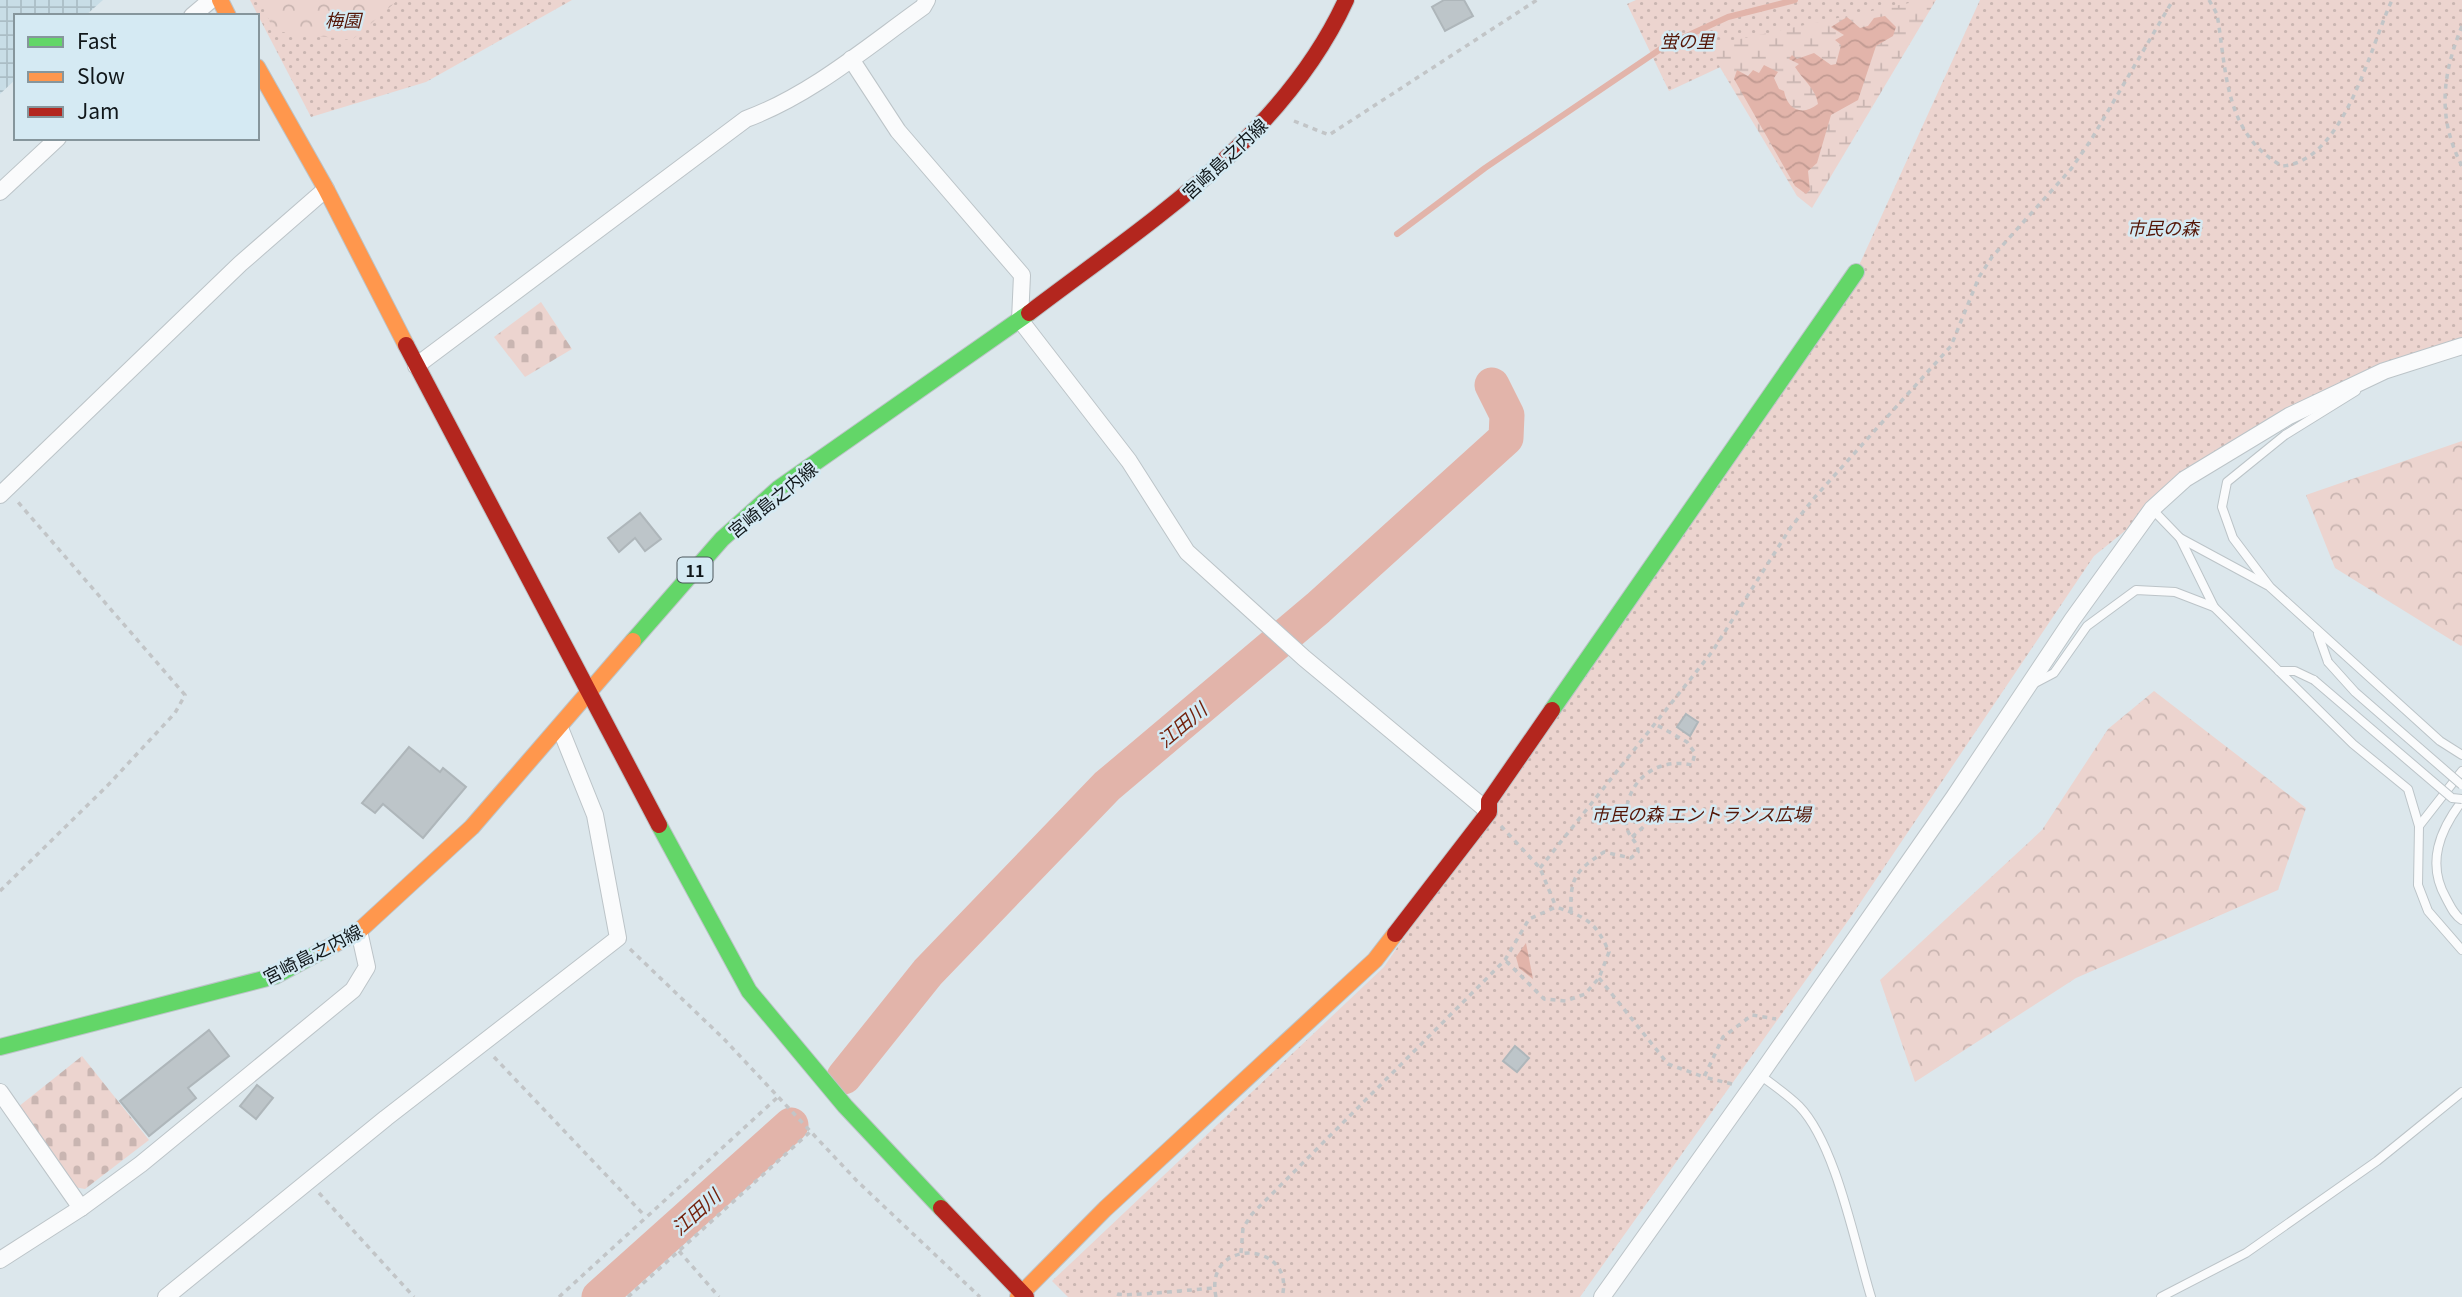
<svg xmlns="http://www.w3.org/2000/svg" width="2462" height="1297" viewBox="0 0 2462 1297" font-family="Georgia,'Noto Sans JP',serif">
	<defs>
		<pattern id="industrial-grid" width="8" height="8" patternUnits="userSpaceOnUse" patternTransform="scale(1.75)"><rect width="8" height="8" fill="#c8dde6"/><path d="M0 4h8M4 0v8" fill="none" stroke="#abbdc5"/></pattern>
		<pattern id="grass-dots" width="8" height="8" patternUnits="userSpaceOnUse" patternTransform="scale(1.75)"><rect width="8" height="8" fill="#ecd4cf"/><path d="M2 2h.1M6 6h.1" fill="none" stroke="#c9b5b1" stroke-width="1.8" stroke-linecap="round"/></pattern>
		<pattern id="forest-crowns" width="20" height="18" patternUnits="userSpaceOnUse" patternTransform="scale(1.75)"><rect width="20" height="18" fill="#ecd4cf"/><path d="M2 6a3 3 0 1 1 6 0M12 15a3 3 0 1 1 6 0" fill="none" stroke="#c9b5b1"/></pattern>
		<pattern id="wetland-marsh" width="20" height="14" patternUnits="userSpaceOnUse" patternTransform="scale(1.75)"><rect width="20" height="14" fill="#ecd4cf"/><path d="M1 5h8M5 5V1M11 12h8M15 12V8" fill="none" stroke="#c9b5b1"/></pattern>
		<pattern id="cemetery-stones" width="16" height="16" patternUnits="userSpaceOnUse" patternTransform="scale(1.75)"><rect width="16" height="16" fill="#ecd4cf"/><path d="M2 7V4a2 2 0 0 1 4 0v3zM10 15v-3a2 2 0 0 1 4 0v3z" fill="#c9b5b1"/></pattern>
		<pattern id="water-waves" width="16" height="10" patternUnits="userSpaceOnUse" patternTransform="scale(1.75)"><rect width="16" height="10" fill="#e2b4aa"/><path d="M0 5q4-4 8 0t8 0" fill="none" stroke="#c19a92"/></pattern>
	</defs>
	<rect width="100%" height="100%" fill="#dce7ec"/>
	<polygon fill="url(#industrial-grid)" points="0,0 103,0 85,16 16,16 16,79 0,94"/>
	<g fill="url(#grass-dots)">
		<polygon points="250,0 572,0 426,82 311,117"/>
		<polygon points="1636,0 1927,0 1744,56 1669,91 1627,4"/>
		<polygon points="1980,0 2462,0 2462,346 2289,416 2152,509 2094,556 1850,918 1580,1297 1068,1297 1052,1281 1384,967 1856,272"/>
	</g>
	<g fill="url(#forest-crowns)">
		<polygon points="260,0 398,0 352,40 274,31"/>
		<polygon points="2462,441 2462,645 2461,646 2335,568 2306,495"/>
		<polygon points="2154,691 2306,808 2278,890 2076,978 1915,1082 1880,980 2042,830 2108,729"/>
	</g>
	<polygon fill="url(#wetland-marsh)" points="1923,0 1936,0 1812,208 1797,196 1712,54 1716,44"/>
	<g fill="url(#cemetery-stones)">
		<polygon points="541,302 572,349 525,377 494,337"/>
		<polygon points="82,1056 149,1140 85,1189 74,1187 18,1107"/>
	</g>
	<g fill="url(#water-waves)">
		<path d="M1885,16L1896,27L1893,36L1876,46L1858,100L1831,115L1817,163L1808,171L1810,190L1806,194L1795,186L1734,79L1737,70L1748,76L1753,70L1759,73L1764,65L1778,72L1774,78L1779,89L1784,91C1787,109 1802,117 1818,104C1816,89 1803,80 1795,67L1799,64L1789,59L1792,55L1797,59L1814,53L1831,65L1836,64L1841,45L1835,40L1844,35L1831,27L1847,17L1860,28L1868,26L1874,18Z"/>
		<polygon points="1526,943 1533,979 1519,968 1516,957"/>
	</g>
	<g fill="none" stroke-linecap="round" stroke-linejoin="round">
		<polyline stroke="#e2b4aa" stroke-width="6" points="1397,234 1485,168 1665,46 1728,17 1795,0"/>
		<g stroke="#e2b4aa" stroke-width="35">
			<polyline points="844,1077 928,972 1107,786 1318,608 1506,438 1507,415 1492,385"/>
			<polyline points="599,1297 791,1125"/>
		</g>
	</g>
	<g fill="#bdc5c9" stroke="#aeb6ba" stroke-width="2">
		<polygon points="1444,0 1464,0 1473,16 1445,31 1432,7"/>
		<polygon points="640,513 661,539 645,551 635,538 619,552 608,538"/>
		<polygon points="1686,714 1698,722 1690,736 1677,727"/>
		<polygon points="409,747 440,772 443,768 466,787 423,838 383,804 375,813 362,803"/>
		<polygon points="209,1030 229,1056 188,1088 196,1098 149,1136 120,1101"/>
		<polygon points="1515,1046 1529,1058 1517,1072 1503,1061"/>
		<polygon points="257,1085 273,1098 256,1119 240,1106"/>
	</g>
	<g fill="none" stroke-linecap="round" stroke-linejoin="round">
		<g stroke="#bcc4c8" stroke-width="10">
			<g id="lane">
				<polyline points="2356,391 2285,435 2227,482 2222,507 2233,538 2270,587 2440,741 2462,755"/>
				<polyline points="2152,509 2180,538 2214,607"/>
				<polyline points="2180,538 2267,585"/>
				<polyline points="2318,634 2328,662"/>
				<polyline points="2279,671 2295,671 2314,680"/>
				<polyline points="2035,683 2054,673 2087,626 2136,590 2175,592 2214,607 2353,744 2408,789 2419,826"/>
				<polyline points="2462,771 2419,826 2418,885 2428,911 2462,950"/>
				<path d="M2462,801C2440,830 2426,863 2446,898C2451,907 2454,915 2462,920"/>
				<path d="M1760,1075C1773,1085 1787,1094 1799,1106C1836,1144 1855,1245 1871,1297"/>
				<polyline points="2161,1297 2246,1253 2377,1161 2462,1092"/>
			</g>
		</g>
		<g stroke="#bcc4c8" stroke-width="18">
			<g id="street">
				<polyline points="192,16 211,0"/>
				<polyline points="851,59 898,131 1022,275 1020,320 1129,461 1187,552 1304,658 1489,812"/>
				<polyline points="0,192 58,138"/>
				<path d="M416,366L746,119C811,95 867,47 923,7L927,0"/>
				<polyline points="0,495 240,264 326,189"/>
				<polyline points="0,1092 81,1208"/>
				<polyline points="0,1260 81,1208 141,1164 353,990 367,967 359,931"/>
				<polyline points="166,1297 386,1118 618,938 595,815 560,728"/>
				<polyline points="1602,1297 1760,1075 1954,797 2072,620 2152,509 2185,479 2289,416 2384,371 2462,346"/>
			</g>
		</g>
		<g stroke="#bcc4c8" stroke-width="18">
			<g id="fast">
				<polyline points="633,641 722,539 779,488 1029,313"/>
				<polyline points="1552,710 1856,272"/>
				<polyline points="659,825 749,991 845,1106 941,1208"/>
				<polyline points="0,1047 275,976 322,951"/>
			</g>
		</g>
		<g stroke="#bcc4c8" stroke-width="18">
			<g id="slow">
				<polyline points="220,0 228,16"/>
				<polyline points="257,67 326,189 406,345"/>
				<polyline points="322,951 359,931 472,827 633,641"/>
				<polyline points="1018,1297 1105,1209 1375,960 1395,934"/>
			</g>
		</g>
		<g stroke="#bcc4c8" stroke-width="18">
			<g id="jam">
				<path d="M1029,313C1146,224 1283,138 1346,0"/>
				<polyline points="406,345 659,825"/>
				<polyline points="1395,934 1489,812 1489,801 1552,710"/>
				<polyline points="941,1208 1026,1297"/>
			</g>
		</g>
		<g stroke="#c2c5c7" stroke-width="3.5" stroke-dasharray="5 5" stroke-linecap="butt">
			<path d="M2209,0L2217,14C2227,73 2224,133 2282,166C2344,162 2370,47 2392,0"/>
			<path d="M2462,26C2442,75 2437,118 2462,166"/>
			<polyline points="1294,121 1329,135 1537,0"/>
			<polyline points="1501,826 1540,868 1556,907"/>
			<polyline points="1632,837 1650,821 1666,816"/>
			<polyline points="1540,868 1712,652 1791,527 1815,497 1951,346 1979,277 1992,257 2071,169 2091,140 2173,0"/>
			<polyline points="0,891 109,784 175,713 185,695 17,501"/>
			<path d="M1571,912C1570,878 1575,871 1604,852L1631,858L1638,852C1638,841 1629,838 1627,828C1620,787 1652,756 1692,765L1695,753L1687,742L1655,724"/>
			<polyline points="630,949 724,1039 857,1181 980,1297"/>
			<polyline points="1599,978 1668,1064 1704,1077"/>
			<polyline points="494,1057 645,1216"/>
			<polyline points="1732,1084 1704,1077 1723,1037 1752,1015 1776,1019"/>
			<polyline points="319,1193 414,1297"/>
			<polyline points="679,1251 719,1297"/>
			<path d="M1241,1253L1243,1228L1252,1214L1505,960L1529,919L1556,907C1586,917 1596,922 1609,952L1599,978L1585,994L1566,1001L1544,999L1505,960"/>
			<path d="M1117,1294C1125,1297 1197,1289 1215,1288"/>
			<polyline points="559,1297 779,1096"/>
			<polyline points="628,1297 810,1132"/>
			<path d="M1216,1297C1203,1236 1297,1241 1282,1297"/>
		</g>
		<use href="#lane" stroke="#fafbfc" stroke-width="8"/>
		<use href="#street" stroke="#fafbfc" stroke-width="16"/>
		<use href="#fast" stroke="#63d668" stroke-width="16"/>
		<use href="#slow" stroke="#ff974d" stroke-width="16"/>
		<use href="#jam" stroke="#b3261e" stroke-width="16"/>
		<g stroke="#bcc4c8" stroke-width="10" stroke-linecap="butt">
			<g id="lane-bridge">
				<polyline points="2328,662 2355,692 2462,785"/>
				<polyline points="2314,680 2452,798 2462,799"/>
			</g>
		</g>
		<use href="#lane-bridge" stroke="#fafbfc" stroke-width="8"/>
	</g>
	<g text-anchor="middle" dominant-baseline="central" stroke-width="5" stroke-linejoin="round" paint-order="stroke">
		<rect fill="#d5eaf3" stroke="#4b565b" stroke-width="2" x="677.5" y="557.5" width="35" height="25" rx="5"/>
		<g font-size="16" font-weight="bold" fill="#10171a">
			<text x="695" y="570">11</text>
		</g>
		<g font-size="18" font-style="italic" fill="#541607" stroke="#d5eaf3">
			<text x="343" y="19">梅園</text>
			<text x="1687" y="40">蛍の里</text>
			<text x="2163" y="227">市民の森</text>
			<text x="1701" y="813">市民の森 エントランス広場</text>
		</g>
		<g font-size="18" fill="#10171a" stroke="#d5eaf3">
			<text transform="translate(1224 158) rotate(-43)">宮崎島之内線</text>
			<text transform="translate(772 499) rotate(-39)">宮崎島之内線</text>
			<text transform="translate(312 953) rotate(-27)">宮崎島之内線</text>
		</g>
		<g font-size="19" font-style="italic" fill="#73220d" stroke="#d5eaf3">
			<text transform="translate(1181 724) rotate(-40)">江田川</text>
			<text transform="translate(695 1211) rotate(-42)">江田川</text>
		</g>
	</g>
	<rect x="14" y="14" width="245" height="126" fill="#d5eaf3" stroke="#86969c" stroke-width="2"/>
	<rect x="28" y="37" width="35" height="10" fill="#63d668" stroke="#86969c" stroke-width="2"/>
	<text x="77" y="49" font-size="21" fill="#10171a">Fast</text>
	<rect x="28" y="72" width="35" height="10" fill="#ff974d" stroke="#86969c" stroke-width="2"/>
	<text x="77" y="84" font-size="21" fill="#10171a">Slow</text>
	<rect x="28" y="107" width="35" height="10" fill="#b3261e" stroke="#86969c" stroke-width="2"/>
	<text x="77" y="119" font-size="21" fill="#10171a">Jam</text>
</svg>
